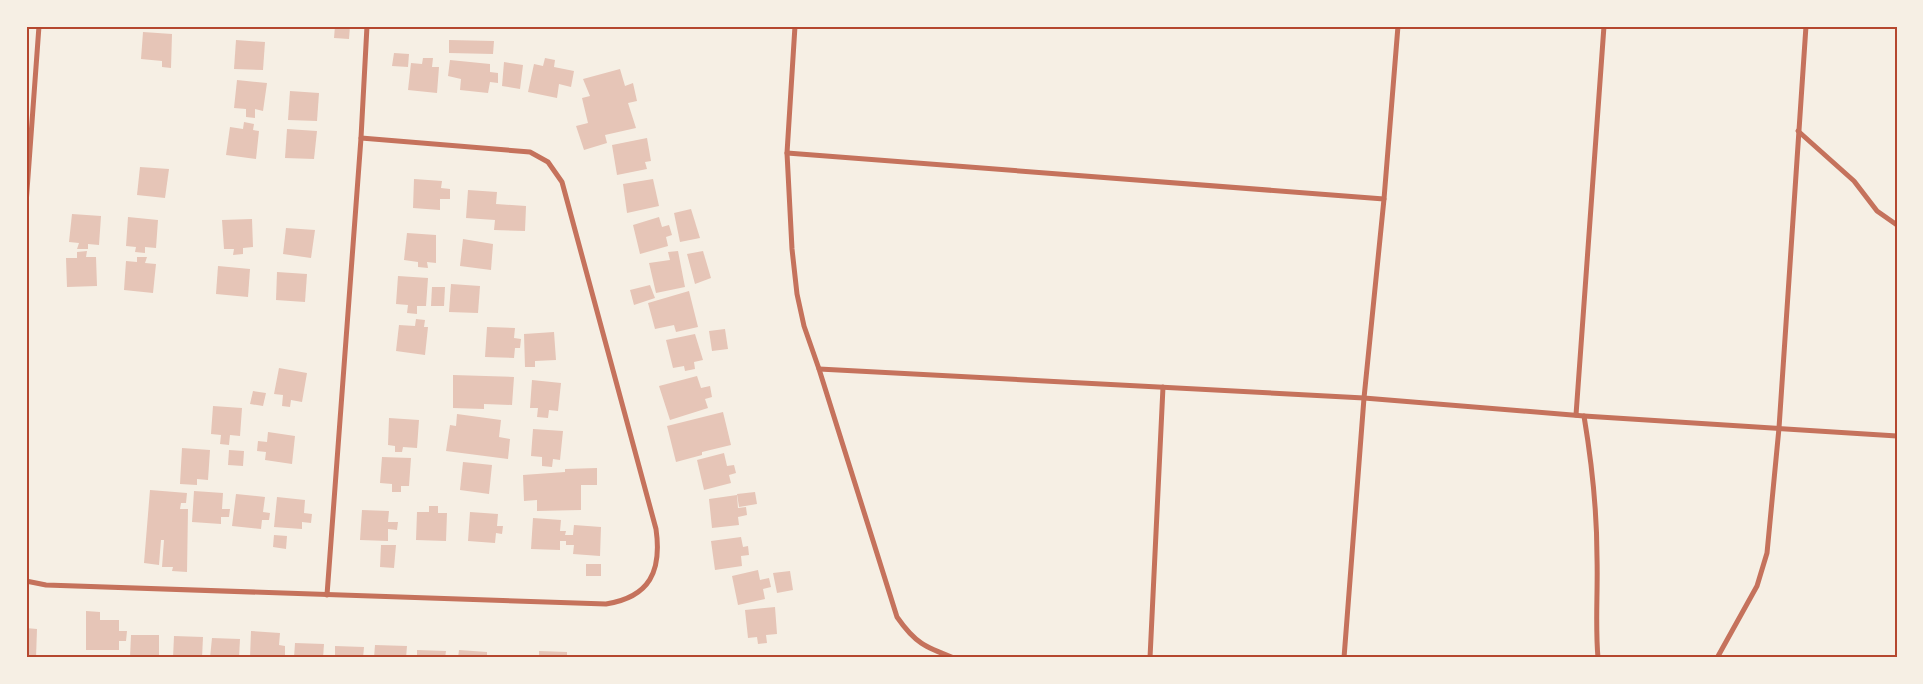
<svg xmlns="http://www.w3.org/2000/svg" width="1923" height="684" viewBox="0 0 1923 684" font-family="'Roboto Condensed',sans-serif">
	<rect width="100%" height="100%" fill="#f6efe4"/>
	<g fill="#e6c5b7">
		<polygon points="335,26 350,26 349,39 334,38"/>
		<polygon points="143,32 172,34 171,68 162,67 162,61 141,59"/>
		<polygon points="236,40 265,42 263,70 234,69"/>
		<polygon points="449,40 494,41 493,54 449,53"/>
		<polygon points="394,53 409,54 408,67 392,66"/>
		<polygon points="423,58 433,58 432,67 439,67 437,93 408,90 411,63 422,64"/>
		<polygon points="545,58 555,60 554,67 574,71 571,87 559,84 557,98 528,92 534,64 543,66"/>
		<polygon points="450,60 490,64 490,72 498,73 498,83 490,82 488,93 460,90 461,79 448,76"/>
		<polygon points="504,62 523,65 520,89 502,86"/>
		<polygon points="620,69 625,86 633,83 637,101 628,103 636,128 605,135 607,143 584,150 576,126 588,123 582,98 590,96 583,79"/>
		<polygon points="237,80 267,83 263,111 255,109 255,118 246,117 246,109 234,108"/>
		<polygon points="290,91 319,93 317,121 288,120"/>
		<polygon points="244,122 254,124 253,130 259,131 256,159 226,155 230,127 243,129"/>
		<polygon points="287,129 317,131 314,159 285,158"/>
		<polygon points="647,138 651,161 645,162 647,169 617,175 612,145"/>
		<polygon points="140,167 169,169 165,198 137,195"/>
		<polygon points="414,179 442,181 441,188 450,189 450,199 440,199 440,210 413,208"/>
		<polygon points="653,179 659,206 627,213 623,184"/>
		<polygon points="468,190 497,192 496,204 526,206 525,231 494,230 495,220 466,218"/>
		<polygon points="691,209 700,238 680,242 674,213"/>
		<polygon points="72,214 101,216 99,245 88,244 88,249 77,249 79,243 69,242"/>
		<polygon points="128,217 158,220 156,248 145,247 145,253 135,252 136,247 126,246"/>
		<polygon points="659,217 662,227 669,225 672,235 666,237 668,246 640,254 633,225"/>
		<polygon points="252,219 253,247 243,248 243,254 233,255 234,249 224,249 222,220"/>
		<polygon points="286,228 315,230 311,258 283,254"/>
		<polygon points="407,233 436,235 436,263 427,262 428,268 418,267 418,262 404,260"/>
		<polygon points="463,239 493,244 491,270 460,266"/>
		<polygon points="87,251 86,257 96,257 97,286 67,287 66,258 77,258 77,252"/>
		<polygon points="678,251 685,287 656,293 649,263 670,260 668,252"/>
		<polygon points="703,251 711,278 695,284 687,254"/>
		<polygon points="137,257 147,257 145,263 156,264 153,293 124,290 126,261 137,262"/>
		<polygon points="218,266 250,269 248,297 216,294"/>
		<polygon points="277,272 307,274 305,302 276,300"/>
		<polygon points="398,276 428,278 426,306 417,306 417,314 407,313 408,305 396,304"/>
		<polygon points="451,284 480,286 478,313 449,312"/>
		<polygon points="650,285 655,298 634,305 630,290"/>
		<polygon points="432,287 445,287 444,306 431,306"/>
		<polygon points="689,291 698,327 676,332 674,325 655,329 648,303"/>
		<polygon points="416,319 425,320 424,327 428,327 425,355 396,351 399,325 415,326"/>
		<polygon points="487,327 515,328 514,338 521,339 520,348 515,348 514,358 485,357"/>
		<polygon points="725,329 728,349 712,351 709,331"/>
		<polygon points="554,332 556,360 535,361 535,367 525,367 524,334"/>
		<polygon points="695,334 703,360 694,362 695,369 685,371 684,366 673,368 666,340"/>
		<polygon points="279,368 307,373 302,402 291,400 290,407 282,406 283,395 274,394"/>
		<polygon points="453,375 514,377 512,405 484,404 484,409 453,408"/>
		<polygon points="697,376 701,388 710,386 712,397 705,399 708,408 670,420 659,386"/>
		<polygon points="532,380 561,383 558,411 549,410 548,418 537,417 538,408 530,408"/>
		<polygon points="253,391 266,393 263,406 250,404"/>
		<polygon points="213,406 242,408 240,436 230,435 229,445 220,444 221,435 211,434"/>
		<polygon points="723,412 731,445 702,452 702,455 676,462 667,426"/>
		<polygon points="457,414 501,420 499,437 510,439 508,459 446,451 450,425 456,426"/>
		<polygon points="389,418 419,420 417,448 403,447 402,452 395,452 395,446 388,445"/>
		<polygon points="533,429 563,431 560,460 553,459 552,467 542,466 542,457 531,456"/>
		<polygon points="268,432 295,436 292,464 265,460 266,452 257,451 258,441 267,442"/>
		<polygon points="182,448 210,450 208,480 197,479 197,485 180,484"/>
		<polygon points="229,450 244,451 243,466 228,465"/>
		<polygon points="724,453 727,466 734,465 736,473 729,475 731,483 704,490 697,460"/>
		<polygon points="382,457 411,458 409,486 401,486 401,492 392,492 392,484 380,483"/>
		<polygon points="463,462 492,465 489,494 460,490"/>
		<polygon points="597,468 597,485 581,485 581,510 537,511 537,500 524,501 523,475 565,472 565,469"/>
		<polygon points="150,490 187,493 186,503 181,503 180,509 188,509 187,572 172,571 173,567 162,567 164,540 161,540 159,565 144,563"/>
		<polygon points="194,491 223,493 222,509 230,509 229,517 221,517 221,524 192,522"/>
		<polygon points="755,492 757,504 739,507 737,494"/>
		<polygon points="236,494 265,497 263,512 270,513 269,520 262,520 261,529 232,526"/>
		<polygon points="737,495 738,508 746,507 747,515 738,517 739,525 712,528 709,499"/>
		<polygon points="277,497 305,500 304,513 312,514 311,523 302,522 302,529 274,527"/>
		<polygon points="429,506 438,506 438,513 447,513 446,541 416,540 417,512 429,512"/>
		<polygon points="362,510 389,511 388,522 398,522 397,530 388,529 388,541 360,540"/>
		<polygon points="470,512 498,514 497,526 503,526 502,534 496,533 495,543 468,541"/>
		<polygon points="533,518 561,520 560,531 566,531 565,535 573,535 574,525 601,527 600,556 573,554 574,545 566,545 566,541 560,541 560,550 531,549"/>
		<polygon points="274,535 287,536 286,549 273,547"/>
		<polygon points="741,537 743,547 748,546 749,555 741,556 742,566 715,570 711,541"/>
		<polygon points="381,545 396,545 394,568 380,567"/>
		<rect x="586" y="564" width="15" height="12"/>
		<polygon points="758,570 760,580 769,578 771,587 763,589 765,599 738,605 732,576"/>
		<polygon points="790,571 793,590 777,593 773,573"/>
		<polygon points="775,607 777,634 766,635 767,643 758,644 757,637 748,638 745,610"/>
		<polygon points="86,611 100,612 100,620 119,620 119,631 127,631 126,641 119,641 119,650 86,650"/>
		<polygon points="26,628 37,629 36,658 26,658"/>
		<polygon points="251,631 280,633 279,645 285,646 285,655 278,655 278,658 250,658"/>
		<polygon points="131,635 159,635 159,658 130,658"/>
		<polygon points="174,636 203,637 202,658 173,658"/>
		<polygon points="212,638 240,639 239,658 210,658"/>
		<polygon points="295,643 324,644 323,658 294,658"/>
		<polygon points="375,645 407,646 406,658 374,658"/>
		<polygon points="335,646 364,647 363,658 335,658"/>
		<polygon points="417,650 446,651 445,658 417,658"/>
		<polygon points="459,650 487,652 487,658 458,658"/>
		<polygon points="539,651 567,652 567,658 539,658"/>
	</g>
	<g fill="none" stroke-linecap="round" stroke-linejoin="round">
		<g stroke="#c5725c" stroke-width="5">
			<path d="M795,26L787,153L792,249L797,294L804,326L819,369L897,617C915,643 925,647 954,658"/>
			<polyline points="1798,131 1854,181 1877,211 1897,225"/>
			<polyline points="787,153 1384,199"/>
			<polyline points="26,204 39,26"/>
			<polyline points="819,369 1364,398 1584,416 1897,436"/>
			<polyline points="1576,415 1604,26"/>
			<path d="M1584,416C1592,464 1597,509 1597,558C1598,592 1595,623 1598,658"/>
			<path d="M26,581L46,585L606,604C650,597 662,571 656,529L562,182L548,162L530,152L361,138"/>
			<polyline points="327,595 361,138 367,26"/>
			<polyline points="1150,658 1163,387"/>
			<polyline points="1344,658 1364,398 1384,199 1398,26"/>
			<polyline points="1717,658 1757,586 1767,553 1779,428 1806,26"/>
		</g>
	</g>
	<rect width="1923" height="684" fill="none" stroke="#f6efe4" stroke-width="55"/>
	<rect x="28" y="28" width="1868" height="628" fill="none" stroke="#b5482f" stroke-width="2"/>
</svg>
